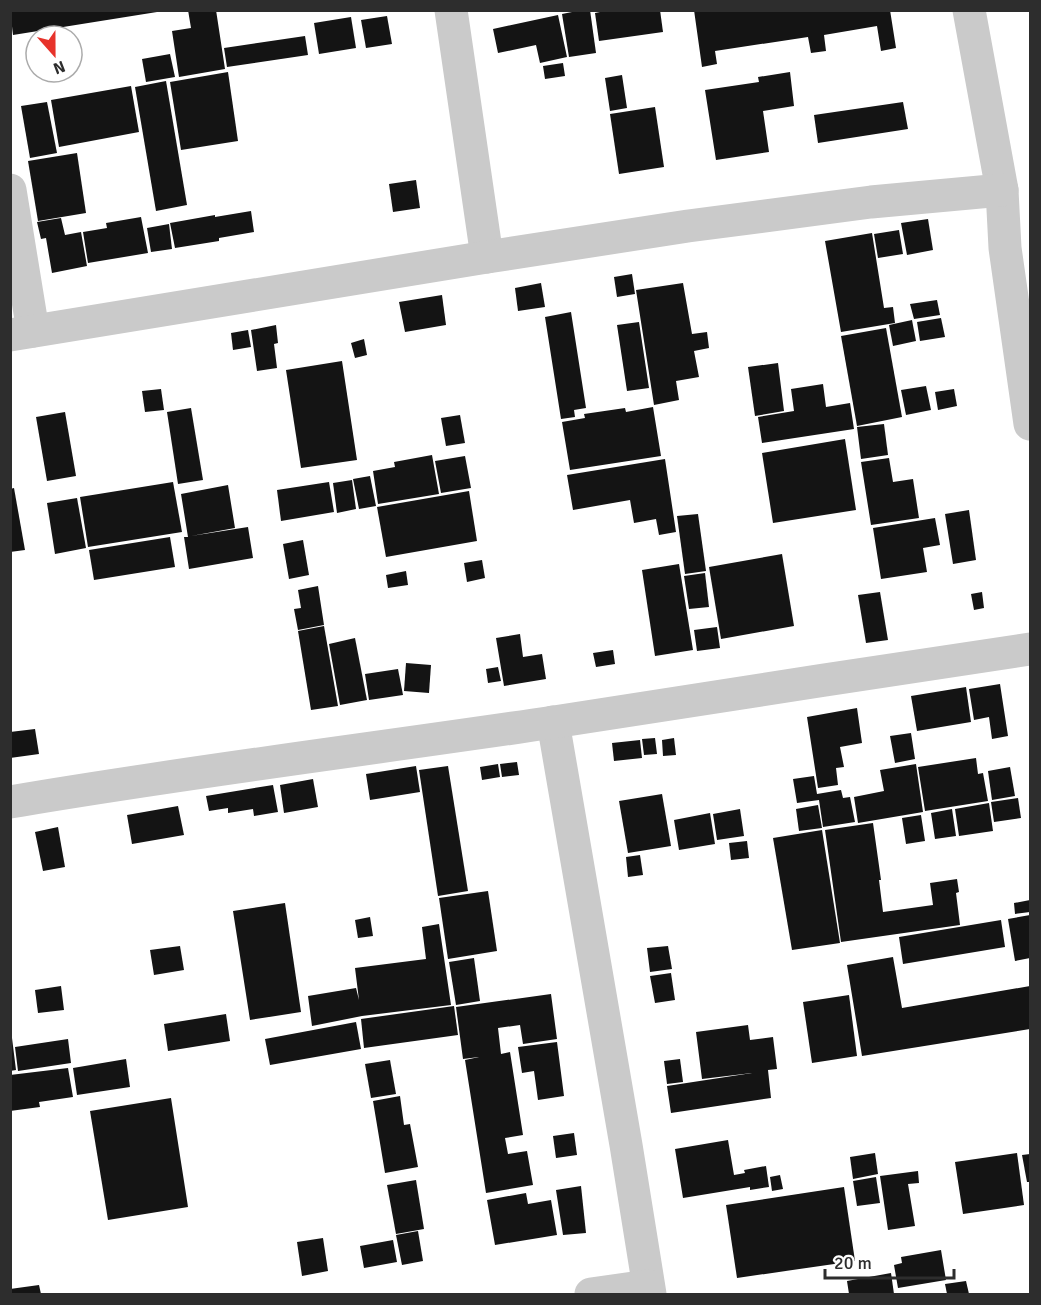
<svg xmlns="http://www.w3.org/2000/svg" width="1041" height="1305" viewBox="0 0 1041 1305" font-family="Signika,sans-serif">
	<rect width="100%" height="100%" fill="#fff"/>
	<g fill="#141414">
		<polygon points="10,10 157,10 157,12 13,35"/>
		<polygon points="188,10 216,10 225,69 179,77 172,31 191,28"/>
		<polygon points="582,10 590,10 596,53 569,57 562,14"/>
		<polygon points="610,10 660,10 663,32 599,41 595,13"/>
		<polygon points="694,10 890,10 896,48 881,51 877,26 824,35 826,51 811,53 808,37 715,51 717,64 702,67"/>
		<polygon points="558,15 567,57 540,63 536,45 498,53 493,29"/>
		<polygon points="387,16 392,44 366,48 361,20"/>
		<polygon points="351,17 356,48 319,54 314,23"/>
		<polygon points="305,36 308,55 227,67 224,48"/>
		<polygon points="170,54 175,77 146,82 142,59"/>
		<polygon points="563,63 565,76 545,79 543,66"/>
		<polygon points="228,72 238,141 181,150 170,82"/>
		<polygon points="790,72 794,106 763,111 769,152 716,160 705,90 759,82 758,77"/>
		<polygon points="622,75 627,108 610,111 605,78"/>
		<polygon points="166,81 187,205 156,211 135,87"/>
		<polygon points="131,86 139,132 59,147 51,100"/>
		<polygon points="47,102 57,153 30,158 21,106"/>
		<polygon points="903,102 908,129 818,143 814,115"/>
		<polygon points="655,107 664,167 619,174 610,114"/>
		<polygon points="77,153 86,213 38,221 28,161"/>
		<polygon points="416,180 420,208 393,212 389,184"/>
		<polygon points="251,211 254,232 219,238 219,241 175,248 170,223 215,215 215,217"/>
		<polygon points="141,217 148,253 88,263 83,232 107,228 106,223"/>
		<polygon points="61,218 65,235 81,232 87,266 52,273 46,238 41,239 37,222"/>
		<polygon points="928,219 933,250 907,255 901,223"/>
		<polygon points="169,224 172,249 151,252 147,228"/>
		<polygon points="899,230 903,254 878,258 874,234"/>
		<polygon points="872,233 884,308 893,307 895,323 841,332 825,241"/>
		<polygon points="632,274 635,294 617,297 614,277"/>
		<polygon points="541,283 545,307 518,311 515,288"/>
		<polygon points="683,283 692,334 707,332 709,348 694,351 699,377 676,381 679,400 654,405 636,290"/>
		<polygon points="442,295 446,325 405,332 399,302"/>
		<polygon points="937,300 940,315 914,319 910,304"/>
		<polygon points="571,312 586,408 574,410 575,417 561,419 545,317"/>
		<polygon points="941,318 945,337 920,341 917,322"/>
		<polygon points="912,320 916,341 893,346 889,325"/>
		<polygon points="639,322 649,388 627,391 617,325"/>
		<polygon points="276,325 278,343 274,344 277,368 257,371 251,330"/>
		<polygon points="886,328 902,417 857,426 841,336"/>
		<polygon points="248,330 251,347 233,350 231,333"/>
		<polygon points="364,339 367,355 355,358 351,343"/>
		<polygon points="342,361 357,460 301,468 286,370"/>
		<polygon points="778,363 784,411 755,416 748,367"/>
		<polygon points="823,384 826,407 850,403 854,429 762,443 758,417 794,411 791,389"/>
		<polygon points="926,386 931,410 906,415 901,390"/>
		<polygon points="161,389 164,410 145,412 142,391"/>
		<polygon points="954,389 957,406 938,410 935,392"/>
		<polygon points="653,407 661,456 570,470 562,422 585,418 584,414 625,408 626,412"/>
		<polygon points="191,408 203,480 178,484 167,412"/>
		<polygon points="65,412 76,476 47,481 36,417"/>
		<polygon points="460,415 465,443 446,446 441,418"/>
		<polygon points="884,424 888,455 861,459 857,427"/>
		<polygon points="845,439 856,510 773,523 762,453"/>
		<polygon points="432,455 439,494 378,504 373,471 395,467 394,462"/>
		<polygon points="465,456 471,488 441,493 435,461"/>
		<polygon points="889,458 893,482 913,479 919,518 871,525 861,462"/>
		<polygon points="665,459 676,532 659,535 656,519 634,523 630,500 573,510 567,475"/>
		<polygon points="370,476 376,506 359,509 353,479"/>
		<polygon points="352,480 356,509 337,513 333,483"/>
		<polygon points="173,482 182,532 88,547 80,497"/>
		<polygon points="329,482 334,512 281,521 277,490"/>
		<polygon points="228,485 235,528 191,536 248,527 253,558 189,569 184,537 188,537 181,494"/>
		<polygon points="14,488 25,550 10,552 10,489"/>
		<polygon points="469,491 477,541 386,557 377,507"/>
		<polygon points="77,498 86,548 55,554 47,503"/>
		<polygon points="969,510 976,560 953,564 945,514"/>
		<polygon points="698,514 706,571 685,574 677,516"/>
		<polygon points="935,518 940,545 923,548 927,572 881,579 873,528"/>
		<polygon points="170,537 175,567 94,580 89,550"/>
		<polygon points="303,540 309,575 289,579 283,544"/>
		<polygon points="782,554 794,626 721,639 709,567"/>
		<polygon points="482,560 485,578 467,582 464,563"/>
		<polygon points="679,564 693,650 655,656 642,570"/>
		<polygon points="406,571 408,585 388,588 386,575"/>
		<polygon points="705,573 709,607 689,609 684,576"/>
		<polygon points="318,586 324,625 298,630 294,609 301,608 298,590"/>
		<polygon points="880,592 888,640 866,643 858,595"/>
		<polygon points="982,592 984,608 974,610 971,594"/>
		<polygon points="324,626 338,706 311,710 298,631"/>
		<polygon points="717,627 720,648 697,651 694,630"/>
		<polygon points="520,634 523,657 542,654 546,679 504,686 496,638"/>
		<polygon points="355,638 367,700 340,705 329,644"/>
		<polygon points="613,650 615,664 596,667 593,653"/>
		<polygon points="406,663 431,665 429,693 404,691"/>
		<polygon points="498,667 501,681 488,683 486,669"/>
		<polygon points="398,669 403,695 369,700 365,674"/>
		<polygon points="1000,684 1008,736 992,739 989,717 974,720 969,689"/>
		<polygon points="966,687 971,722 917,731 911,696"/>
		<polygon points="857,708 862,743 840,747 844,767 836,768 838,785 818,788 807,717"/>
		<polygon points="35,729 39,754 10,758 10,732"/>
		<polygon points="911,733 915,759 895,763 890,736"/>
		<polygon points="655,738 657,754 644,755 642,739"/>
		<polygon points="674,738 676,755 663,756 662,740"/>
		<polygon points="640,740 642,758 614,761 612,743"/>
		<polygon points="976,758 978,774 983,773 988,801 925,811 918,767"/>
		<polygon points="517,762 519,775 502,777 500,764"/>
		<polygon points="498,764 500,777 482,780 480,767"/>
		<polygon points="916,764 923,812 858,823 854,797 884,791 880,770"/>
		<polygon points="416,766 420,792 370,800 366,774"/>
		<polygon points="448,766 468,891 438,896 419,770"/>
		<polygon points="1010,767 1015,796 992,800 988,771"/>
		<polygon points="814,776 817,794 841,790 843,798 850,797 855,822 823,827 819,800 797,803 793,779"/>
		<polygon points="313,779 318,807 284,813 280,785"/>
		<polygon points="273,785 278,812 254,816 253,809 228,813 228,808 209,811 206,796"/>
		<polygon points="662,794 671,846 628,853 619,801"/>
		<polygon points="1018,798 1021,818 994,822 991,802"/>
		<polygon points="989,803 993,831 959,836 955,809"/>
		<polygon points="818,805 822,828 799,831 796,809"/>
		<polygon points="178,806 184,835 132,844 127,815"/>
		<polygon points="740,809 744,836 717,840 713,814"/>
		<polygon points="952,809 956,836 935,839 931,813"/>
		<polygon points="710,813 715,844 679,850 674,820"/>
		<polygon points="921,815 925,841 906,844 902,818"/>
		<polygon points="873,823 881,880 879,880 883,912 933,905 930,883 957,879 959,892 956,893 960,925 841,942 825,830"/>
		<polygon points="58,827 65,867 43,871 35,832"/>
		<polygon points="822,830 840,943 792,950 773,838"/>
		<polygon points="747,841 749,858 731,860 729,843"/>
		<polygon points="640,855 643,875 628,877 626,857"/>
		<polygon points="488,891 497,951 448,959 439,898"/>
		<polygon points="1030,900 1030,912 1015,914 1014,903"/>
		<polygon points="285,903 301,1012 250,1020 233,911"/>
		<polygon points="1030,915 1030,958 1015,961 1008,919"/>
		<polygon points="370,917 373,936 358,938 355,920"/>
		<polygon points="1001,920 1005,947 903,964 899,937"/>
		<polygon points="439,924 451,1005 362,1016 312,1026 308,996 356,988 359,1000 355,968 426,959 422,927"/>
		<polygon points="180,946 184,970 154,975 150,950"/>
		<polygon points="668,946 672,969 650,972 647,948"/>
		<polygon points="893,957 902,1008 1030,986 1030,1029 862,1056 847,965"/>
		<polygon points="474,958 480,1001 456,1005 449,962"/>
		<polygon points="671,973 675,1000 655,1003 650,976"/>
		<polygon points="61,986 64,1010 38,1013 35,990"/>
		<polygon points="551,994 557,1039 523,1044 520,1025 498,1028 501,1054 510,1052 523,1135 505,1138 508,1154 527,1151 533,1185 486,1193 465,1060 479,1057 463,1059 456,1007"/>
		<polygon points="849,995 857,1056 812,1063 803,1002"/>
		<polygon points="454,1006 458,1035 364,1048 361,1019"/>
		<polygon points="226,1014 230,1041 168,1051 164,1024"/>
		<polygon points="356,1022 361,1049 270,1065 265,1039"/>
		<polygon points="748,1025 750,1040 773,1037 777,1069 768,1070 771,1098 671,1113 667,1086 752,1073 702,1079 696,1032"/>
		<polygon points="10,1038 12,1038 16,1070 10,1071"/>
		<polygon points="68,1039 71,1063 18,1071 15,1047"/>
		<polygon points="557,1042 564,1096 538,1100 534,1071 522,1073 518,1047"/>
		<polygon points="126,1059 130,1087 77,1095 73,1068"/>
		<polygon points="680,1059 683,1082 667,1084 664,1061"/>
		<polygon points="390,1060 396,1094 371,1098 365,1064"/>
		<polygon points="68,1068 73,1097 39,1102 40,1107 10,1111 10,1075"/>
		<polygon points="400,1096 404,1125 410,1124 418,1167 385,1173 373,1101"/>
		<polygon points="171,1098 188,1207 108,1220 90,1111"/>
		<polygon points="574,1133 577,1155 556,1158 553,1136"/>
		<polygon points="728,1140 734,1175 745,1173 744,1170 766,1166 769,1187 750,1190 750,1187 683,1198 675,1149"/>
		<polygon points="875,1153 878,1174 853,1179 850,1157"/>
		<polygon points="1017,1153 1024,1205 963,1214 955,1162"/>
		<polygon points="1030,1154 1030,1182 1027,1182 1022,1155"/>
		<polygon points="918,1171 919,1183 908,1184 915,1226 888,1230 880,1176"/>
		<polygon points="780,1175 783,1189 772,1191 770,1177"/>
		<polygon points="876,1177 880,1203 857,1206 853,1181"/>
		<polygon points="416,1180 424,1229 396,1234 387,1185"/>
		<polygon points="581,1186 586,1233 563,1235 556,1190"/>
		<polygon points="844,1187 855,1261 737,1278 726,1205"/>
		<polygon points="526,1193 528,1204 551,1200 557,1235 495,1245 487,1200"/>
		<polygon points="418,1231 423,1261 402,1265 396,1235"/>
		<polygon points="323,1238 328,1271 302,1276 297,1242"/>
		<polygon points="393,1240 397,1262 364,1268 360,1246"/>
		<polygon points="941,1250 946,1280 898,1288 894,1265 902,1263 901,1257"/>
		<polygon points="891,1273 894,1294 849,1294 847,1281"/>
		<polygon points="966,1281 969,1294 947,1294 945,1284"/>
		<polygon points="39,1285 41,1294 10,1294 10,1289"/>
	</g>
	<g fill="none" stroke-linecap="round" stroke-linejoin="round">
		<g stroke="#cacaca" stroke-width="33">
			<polyline points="451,10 487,257"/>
			<polyline points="969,10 1002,190 1005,248 1030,424"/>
			<polyline points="10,190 33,331"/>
			<polyline points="10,335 487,257 688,226 871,202 1002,190"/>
			<polyline points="553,722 626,1145 650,1294"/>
			<path d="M10,802C191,771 373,749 554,722C713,698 871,672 1030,649"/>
			<polyline points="591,1294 648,1286"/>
		</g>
	</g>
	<rect width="1041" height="1305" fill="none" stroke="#2d2d2d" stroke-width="24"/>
	<g transform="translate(54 54) rotate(159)"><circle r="28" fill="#ffffff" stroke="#ababab" stroke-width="1.5"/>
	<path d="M0-4.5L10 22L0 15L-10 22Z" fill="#e7332b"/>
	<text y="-9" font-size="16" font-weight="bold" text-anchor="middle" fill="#2d2d2d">N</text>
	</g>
	<path d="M825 1269v9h129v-9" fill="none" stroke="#2d2d2d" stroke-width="3"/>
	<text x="834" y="1269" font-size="18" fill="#2d2d2d" stroke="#ffffff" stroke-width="4.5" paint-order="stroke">20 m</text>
</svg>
